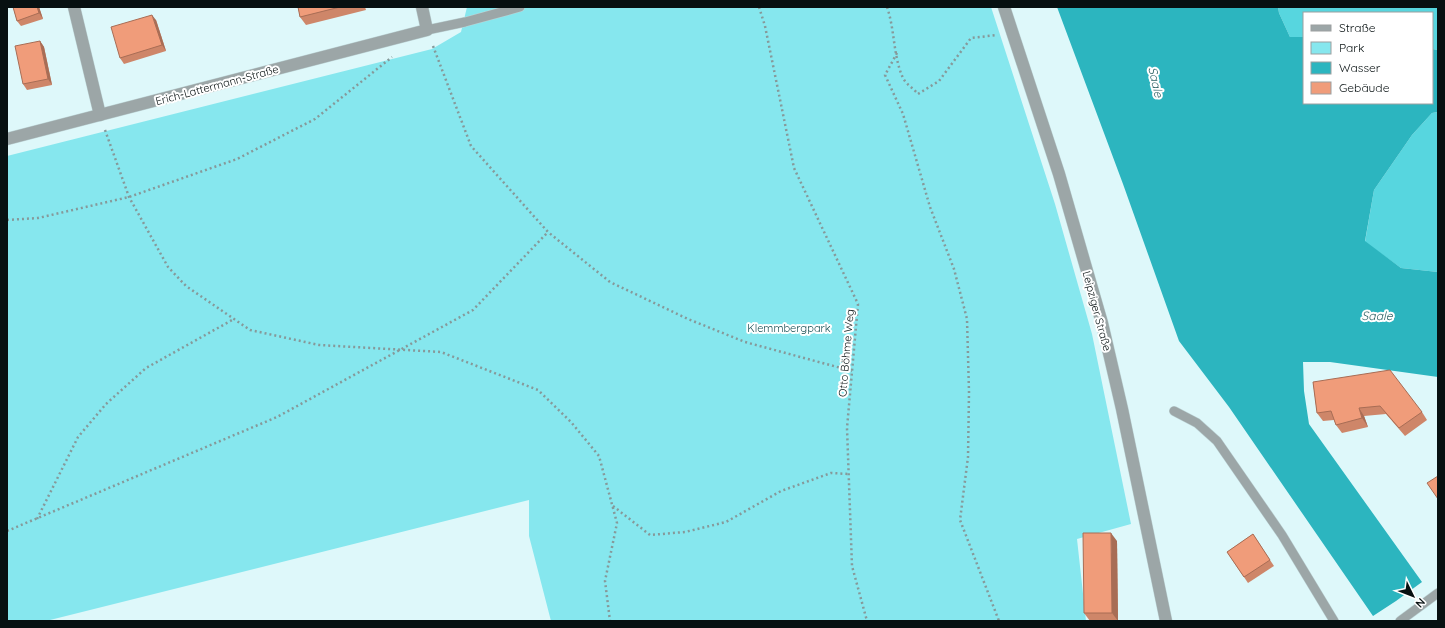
<svg xmlns="http://www.w3.org/2000/svg" width="1445" height="628" viewBox="0 0 1445 628" font-family="Quicksand,sans-serif">
	<rect width="100%" height="100%" fill="#def8fa"/>
	<polygon fill="#86e7ee" points="467,7 991,7 1055,204 1092,334 1131,524 1077,539 1086,621 551,621 529,536 529,500 46,621 7,621 7,156 432,49 461,32"/>
	<g fill="#57d6df">
		<polygon points="1278,7 1438,7 1438,50 1432,49 1432,13 1304,13 1304,37 1290,37 1279,13"/>
		<polygon points="1438,112 1438,272 1401,268 1365,242 1374,190 1412,135 1432,113"/>
	</g>
	<polygon fill="#2cb5bf" points="1057,7 1278,7 1279,13 1290,37 1304,37 1304,103 1432,103 1432,49 1438,50 1438,112 1432,113 1412,135 1374,190 1365,241 1401,268 1438,272 1438,377 1330,362 1303,362 1304,391 1309,424 1422,582 1396,601 1373,616 1229,407 1179,341 1123,184"/>
	<g fill="none" stroke-linecap="round" stroke-linejoin="round">
		<g stroke="#bcd3d5" stroke-width="10">
			<g id="service">
				<polyline points="427,30 465,22 520,7"/>
				<polyline points="1174,411 1197,423 1217,441 1282,535 1334,621"/>
				<polyline points="1400,621 1438,593"/>
			</g>
		</g>
		<g stroke="#bcd3d5" stroke-width="13">
			<g id="minor">
				<polyline points="74,7 100,115"/>
				<polyline points="7,139 427,30 422,7"/>
			</g>
		</g>
		<g stroke="#bcd3d5" stroke-width="13">
			<polyline id="tertiary" points="1004,7 1059,174 1102,323 1122,409 1166,621"/>
		</g>
		<g stroke="#86999a" stroke-width="2.5" stroke-dasharray="2 3" stroke-linecap="butt">
			<polyline points="759,7 765,26 794,168 858,304 847,428 852,566 867,621"/>
			<path d="M887,7C895,30 893,56 903,78C906,84 914,89 918,94L939,81L971,38L997,35"/>
			<polyline points="433,46 471,146 548,232 610,282 688,319 745,342 852,371"/>
			<polyline points="897,53 885,75 903,114 930,207 954,269 967,319 969,392 968,457 960,520 999,621"/>
			<polyline points="105,130 129,197 168,267 186,286 250,330 319,345 441,352 538,390 571,422 599,456 617,523 605,581 610,621"/>
			<polyline points="7,220 38,218 129,197 237,159 315,119 392,57"/>
			<polyline points="613,506 650,535 685,532 726,522 781,491 831,473 849,474"/>
			<polyline points="37,519 78,437 106,404 146,368 234,319"/>
			<polyline points="7,531 277,417 473,310 548,232"/>
		</g>
		<use href="#service" stroke="#9ca6a7" stroke-width="9"/>
		<use href="#minor" stroke="#9ca6a7" stroke-width="12"/>
		<use href="#tertiary" stroke="#9ca6a7" stroke-width="12"/>
	</g>
	<g fill="#ce8669">
		<polygon points="13,7 39,7 43,19 21,26 17,21"/>
		<polygon points="298,7 365,7 366,10 306,25 300,17"/>
		<polygon points="156,20 166,51 124,64 120,58"/>
		<polygon points="40,41 44,47 52,85 27,90 23,84"/>
		<polygon points="1313,382 1422,412 1427,420 1405,436 1386,414 1364,416 1368,427 1342,433 1336,425 1334,420 1323,421 1317,413"/>
		<polygon points="1253,534 1274,566 1248,583 1227,552"/>
		<polygon points="1117,541 1118,621 1090,621 1084,613"/>
	</g>
	<g fill="#a86d55">
		<polygon points="37,7 39,7 43,19 39,13"/>
		<polygon points="152,15 156,20 166,51 162,45"/>
		<polygon points="40,41 44,47 52,85 48,79"/>
		<polygon points="1359,408 1364,416 1368,427 1362,418"/>
		<polygon points="1111,533 1117,541 1118,621 1112,613"/>
	</g>
	<g fill="#f09c7a" stroke="#a86d55">
		<polygon points="13,7 37,7 39,13 17,21"/>
		<polygon points="298,7 340,7 300,17"/>
		<polygon points="152,15 162,45 120,58 111,27"/>
		<polygon points="40,41 48,79 23,84 15,46"/>
		<polygon points="1390,370 1422,412 1399,428 1380,406 1359,408 1362,418 1336,425 1331,411 1317,413 1313,382"/>
		<polygon points="1438,476 1438,499 1427,483"/>
		<polygon points="1083,533 1111,533 1112,613 1084,613"/>
		<polygon points="1253,534 1270,560 1244,577 1227,552"/>
	</g>
	<g text-anchor="middle" dominant-baseline="central" stroke-width="4" stroke-linejoin="round" paint-order="stroke">
		<g font-size="11" fill="#071011" stroke="#fff">
			<text transform="translate(217 85) rotate(-15)">Erich-Lattermann-Straße</text>
			<text transform="translate(1097 311) rotate(75)">Leipziger Straße</text>
			<text transform="translate(846 353) rotate(-85)">Otto Böhme Weg</text>
		</g>
		<g font-size="11" fill="#154d51" stroke="#fff">
			<text x="789" y="328">Klemmbergpark</text>
		</g>
		<g font-size="12" font-style="italic" fill="#2a6063" stroke="#fff">
			<text transform="translate(1156 82) rotate(77)">Saale</text>
			<text x="1377" y="315">Saale</text>
		</g>
	</g>
	<rect width="1445" height="628" fill="none" stroke="#071011" stroke-width="16"/>
	<rect x="1303" y="12" width="130" height="92" fill="#ffffff" stroke="#9c9fa0"/>
	<rect x="1311" y="25" width="20" height="6" fill="#9ca6a7" stroke="#9c9fa0"/>
	<text x="1339" y="32" font-size="12" fill="#071011">Straße</text>
	<rect x="1311" y="42" width="20" height="12" fill="#86e7ee" stroke="#9c9fa0"/>
	<text x="1339" y="52" font-size="12" fill="#071011">Park</text>
	<rect x="1311" y="62" width="20" height="12" fill="#2cb5bf" stroke="#9c9fa0"/>
	<text x="1339" y="72" font-size="12" fill="#071011">Wasser</text>
	<rect x="1311" y="82" width="20" height="12" fill="#f09c7a" stroke="#9c9fa0"/>
	<text x="1339" y="92" font-size="12" fill="#071011">Gebäude</text>
	<g transform="translate(1413 596) rotate(133)" stroke="#ffffff" stroke-width="3" paint-order="stroke">
	<path d="M0-3L7 15L0 10L-7 15Z" fill="#071011"/>
	<text y="-6" font-size="11" font-weight="bold" text-anchor="middle" fill="#071011">N</text>
	</g>
</svg>
